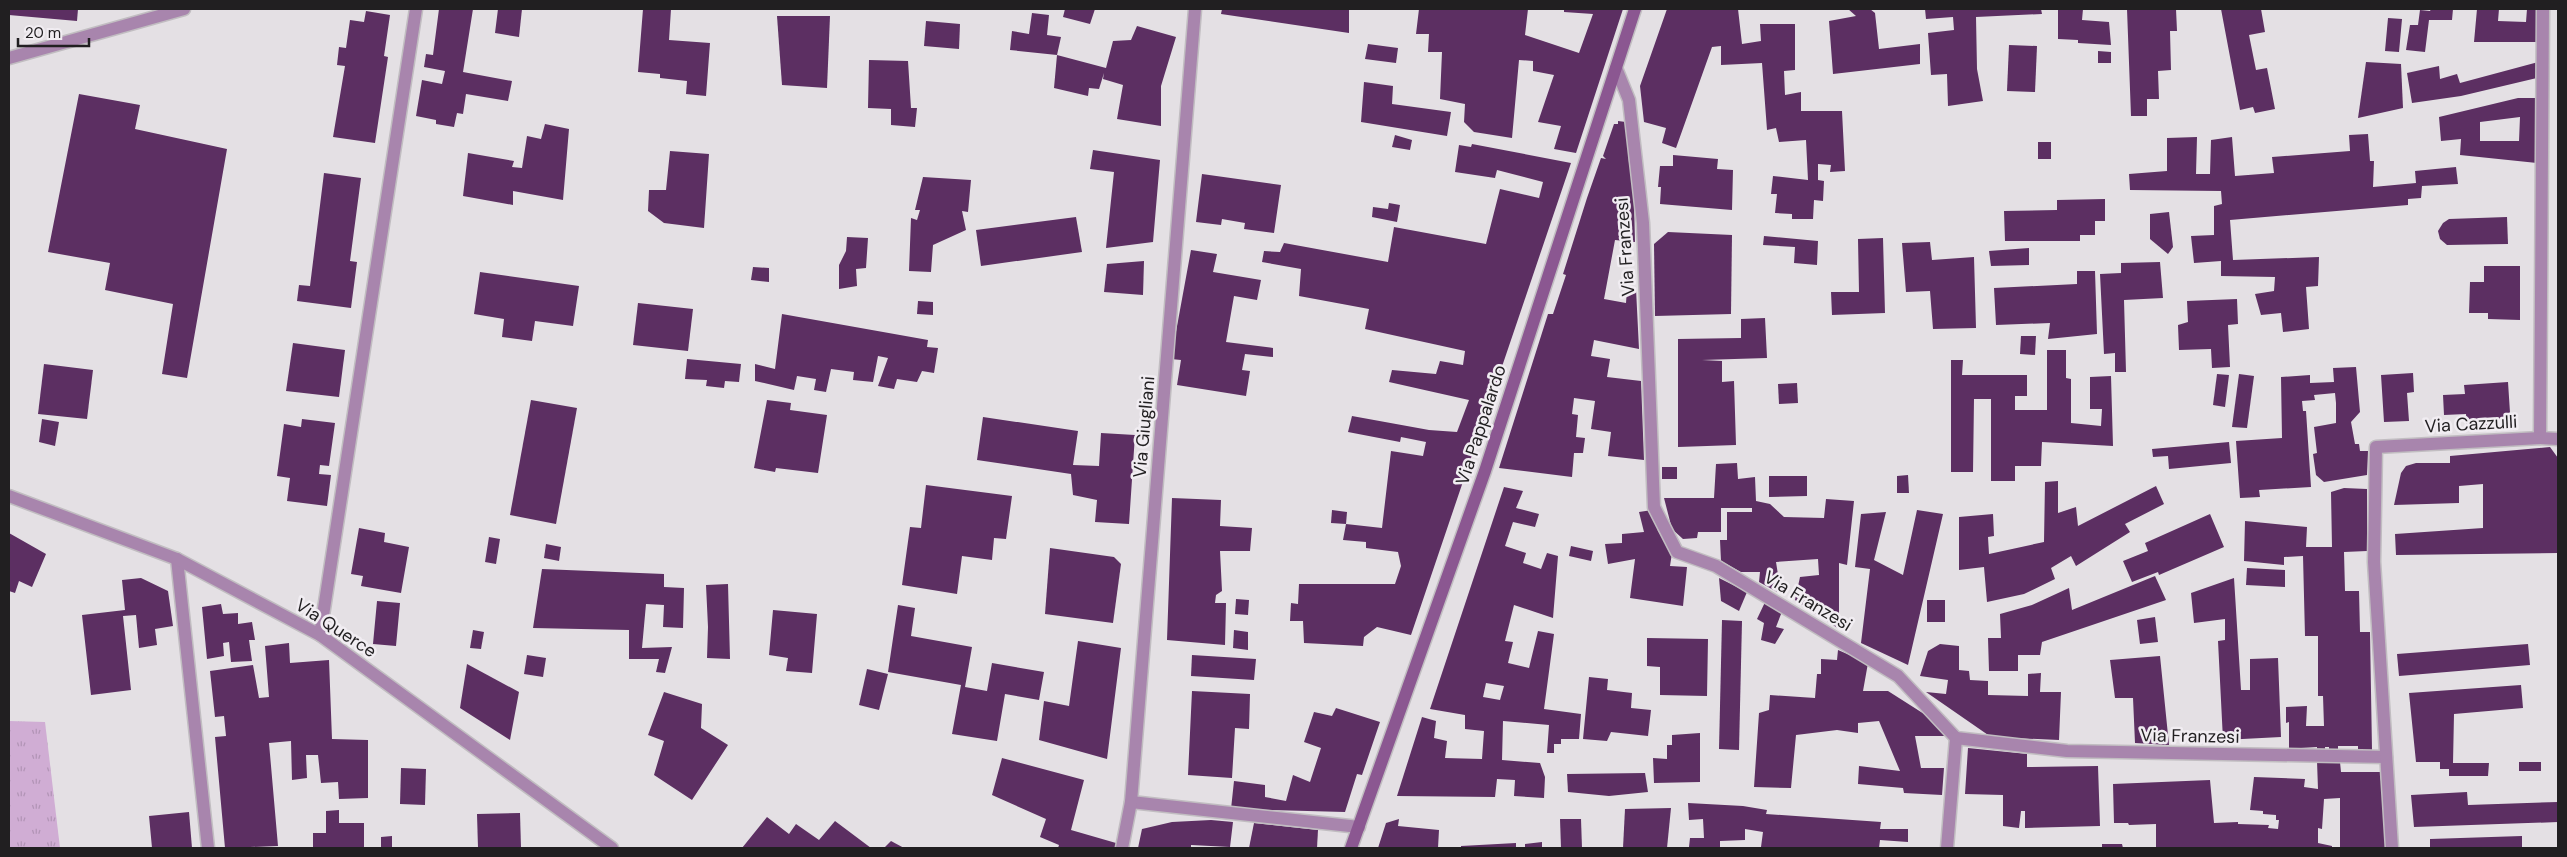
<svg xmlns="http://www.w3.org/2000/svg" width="2567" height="857" viewBox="0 0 2567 857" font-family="'DM Sans',sans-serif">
	<defs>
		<pattern id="grass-tufts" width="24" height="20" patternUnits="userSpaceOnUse" patternTransform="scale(1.25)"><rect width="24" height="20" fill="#d0add4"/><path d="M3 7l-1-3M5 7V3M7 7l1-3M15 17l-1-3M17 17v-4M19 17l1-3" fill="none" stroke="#b294b6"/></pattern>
	</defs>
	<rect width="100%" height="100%" fill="#e4e0e4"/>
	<polygon fill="url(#grass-tufts)" points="9,721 45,722 60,848 9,848"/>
	<g fill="#5c2f62" fill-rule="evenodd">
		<polygon points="9,9 78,9 77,21 9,15"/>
		<polygon points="439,9 473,9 463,72 512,81 508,101 466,94 463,114 457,113 454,127 436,124 436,120 416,116 422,80 442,84 445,71 424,67 426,54 433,55"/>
		<polygon points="498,9 522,9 519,37 495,33"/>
		<polygon points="643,9 671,9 669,40 710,43 706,96 686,94 687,81 660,78 660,74 638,72"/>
		<polygon points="1065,9 1095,9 1090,24 1063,17"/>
		<polygon points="1222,9 1349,9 1349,33 1221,14"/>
		<polygon points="1419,9 1528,9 1525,35 1579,53 1593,14 1564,12 1564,9 1623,9 1576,153 1554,149 1561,126 1538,122 1554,75 1533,71 1533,61 1519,60 1512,138 1474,132 1464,122 1465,104 1440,99 1442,52 1428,52 1429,34 1416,34"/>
		<polygon points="1667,9 1738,9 1742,44 1761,41 1760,24 1795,24 1795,70 1784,71 1785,95 1801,92 1801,111 1842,111 1845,171 1830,172 1831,165 1818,164 1818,180 1824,181 1823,201 1814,200 1813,219 1792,219 1792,214 1775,213 1777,194 1771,194 1773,176 1808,180 1806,140 1779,142 1776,128 1767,130 1762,63 1721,65 1721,46 1712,47 1676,148 1662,143 1666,128 1644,122 1640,86"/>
		<polygon points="1848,9 1870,9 1875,13 1879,49 1920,44 1920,64 1833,74 1829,21 1856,16"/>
		<polygon points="1925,9 2041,9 2042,14 1976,17 1977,69 1983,101 1948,106 1947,74 1931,75 1928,33 1954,30 1953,17 1926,19"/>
		<polygon points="2058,9 2083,9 2082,20 2109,22 2111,45 2078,43 2078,40 2058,39"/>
		<polygon points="2127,9 2176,9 2177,31 2170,31 2171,70 2158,71 2159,99 2147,99 2147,116 2131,116"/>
		<polygon points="2221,9 2261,9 2265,32 2249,35 2256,70 2267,68 2275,109 2255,113 2253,107 2240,110"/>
		<polygon points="2431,9 2453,9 2452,20 2429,20 2425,52 2406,50 2410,25 2418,25 2420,10 2430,11"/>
		<polygon points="2477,9 2499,9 2498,21 2526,22 2527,9 2542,9 2542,42 2474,42"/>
		<polygon points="366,11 390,15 384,56 388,57 375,143 333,137 345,66 337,65 339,47 346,48 350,20 364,22"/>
		<polygon points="1032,13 1049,15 1047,35 1061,37 1057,55 1106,68 1113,41 1131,40 1137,26 1176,37 1161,86 1161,126 1117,119 1123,85 1103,79 1104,73 1099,89 1089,88 1088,96 1054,88 1057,55 1010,50 1012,31 1029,34"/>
		<polygon points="777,16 830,16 827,88 782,85"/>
		<polygon points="2388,18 2402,19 2399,52 2385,51"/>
		<polygon points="926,21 960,24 959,49 924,46"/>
		<polygon points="1368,44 1398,48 1396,63 1365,59"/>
		<polygon points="2009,45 2037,46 2035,92 2007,91"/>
		<polygon points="2098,51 2111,52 2111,63 2098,63"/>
		<polygon points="869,60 908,61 911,108 917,108 915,127 891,125 891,109 868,108"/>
		<polygon points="2542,61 2541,77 2461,96 2412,103 2407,73 2439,66 2440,79 2457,74 2460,83"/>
		<polygon points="2366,62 2401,64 2403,108 2358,118"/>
		<polygon points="1364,82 1393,86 1392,104 1451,112 1447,136 1361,122"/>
		<polygon points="79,94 140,105 135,129 227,149 187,378 162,374 173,304 105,290 110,263 48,252"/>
		<path d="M2518,98H2541L2537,163L2460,155L2461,139L2441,141L2439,117ZM2520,117L2519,141H2480V122Z"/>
		<polygon points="1618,121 1626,122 1629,163 1633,163 1635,242 1615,240 1604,299 1626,303 1627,289 1636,289 1639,349 1594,340 1591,356 1610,359 1607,377 1641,381 1644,460 1608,456 1611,432 1591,429 1595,401 1574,398 1572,414 1578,415 1576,437 1585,438 1583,453 1574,453 1572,477 1499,468 1548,314 1553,314 1566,275 1563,274 1587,198 1601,158 1606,159 1603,156 1614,124 1618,124"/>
		<polygon points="545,124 569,129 563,200 513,191 513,205 463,196 468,153 514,161 512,167 522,168 527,136 541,139"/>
		<polygon points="2368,134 2370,161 2374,161 2373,187 2416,183 2415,171 2456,167 2458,184 2422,186 2421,198 2408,199 2408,205 2230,220 2233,260 2319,257 2318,286 2306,287 2309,329 2283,332 2281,313 2261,315 2255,294 2274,291 2275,277 2221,276 2221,261 2194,263 2191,236 2214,235 2214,206 2222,204 2221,191 2130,190 2129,174 2167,171 2167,138 2197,137 2196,174 2210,174 2211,140 2232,137 2235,176 2274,173 2272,157 2350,151 2349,135"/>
		<polygon points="1395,135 1412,140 1410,150 1392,147"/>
		<rect x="2038" y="142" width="13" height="17"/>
		<polygon points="1472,144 1571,163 1411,635 1377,627 1364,637 1363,646 1304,643 1303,621 1290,621 1291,603 1298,604 1299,584 1395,584 1401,566 1398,552 1366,548 1366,542 1343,540 1346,524 1382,528 1391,451 1423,456 1426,442 1401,437 1400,442 1348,432 1352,416 1429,430 1457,432 1469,400 1389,382 1392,370 1436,374 1440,361 1463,365 1465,351 1365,329 1369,309 1299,296 1301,269 1262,262 1264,251 1280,252 1284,243 1388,262 1394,227 1486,244 1500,189 1539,198 1543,182 1497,170 1495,178 1455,172 1459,145 1471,147"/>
		<polygon points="1093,150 1160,160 1153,242 1106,248 1114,172 1090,169"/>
		<polygon points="670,151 709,154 704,228 664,223 648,211 649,190 666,190"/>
		<polygon points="1673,155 1718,159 1717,169 1733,170 1732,210 1660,204 1661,187 1658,187 1660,166 1673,166"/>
		<polygon points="324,173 361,178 350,261 357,262 351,308 297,301 299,285 310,286"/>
		<polygon points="1202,174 1281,185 1274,233 1244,229 1245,223 1222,219 1221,225 1196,222"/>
		<polygon points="923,177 971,180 968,212 962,211 966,230 933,245 931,272 909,271 911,218 917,220 920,210 915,210"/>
		<polygon points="2105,199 2105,221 2095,221 2095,235 2080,235 2080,241 2005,241 2004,211 2057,210 2057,200"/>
		<polygon points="1389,203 1400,205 1397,222 1372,217 1373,207 1388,209"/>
		<polygon points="2169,212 2173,247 2168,254 2150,239 2150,214"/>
		<polygon points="1076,217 1082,252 981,266 976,230"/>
		<polygon points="2507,217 2508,244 2447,245 2440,239 2438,231 2443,223 2449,219"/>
		<polygon points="1668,232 1732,235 1731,314 1655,316 1654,244"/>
		<polygon points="1764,236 1818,241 1817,265 1794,263 1795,247 1763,245"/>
		<polygon points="847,237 868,238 866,268 856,269 857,286 839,289 839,265 846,251"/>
		<polygon points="1883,238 1885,313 1832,315 1831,292 1859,292 1858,239"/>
		<polygon points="1930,242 1932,260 1974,257 1976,328 1933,329 1930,291 1906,292 1902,243"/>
		<polygon points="2029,248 2029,265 1991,266 1989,251"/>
		<polygon points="1191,250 1217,254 1213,272 1261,280 1257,300 1234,296 1226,342 1273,348 1273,357 1245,354 1242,370 1250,371 1246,396 1177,385 1181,360 1171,359"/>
		<polygon points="1144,261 1143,295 1104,292 1107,264"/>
		<polygon points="2160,262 2163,298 2124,300 2126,372 2115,372 2115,353 2104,354 2100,274 2121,273 2121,263"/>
		<polygon points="2484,266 2520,266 2520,320 2488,319 2488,313 2469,313 2470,282 2484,282"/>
		<polygon points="753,267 769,268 769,282 751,280"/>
		<polygon points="2077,271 2095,271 2097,334 2048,339 2050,323 1996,325 1994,288 2077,284"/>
		<polygon points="480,272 579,286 573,326 535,321 532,341 502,337 504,319 474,314"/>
		<polygon points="2237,299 2238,324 2228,325 2230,367 2212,368 2211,349 2179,350 2178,325 2188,322 2187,301"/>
		<polygon points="918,301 933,302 933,315 917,314"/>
		<polygon points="638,303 693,309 688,351 633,345"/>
		<polygon points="782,314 928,340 927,347 938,348 934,373 922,371 917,382 897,379 894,389 878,386 888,358 878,356 873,382 853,380 854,372 831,369 826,392 814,390 816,379 797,376 794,390 755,381 755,364 775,369"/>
		<polygon points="1765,318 1767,358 1702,360 1722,361 1722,382 1734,381 1736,445 1678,447 1678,339 1741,338 1741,319"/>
		<polygon points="2021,336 2036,336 2035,355 2020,354"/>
		<polygon points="293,343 345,350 339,397 286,391"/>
		<polygon points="2047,350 2066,350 2066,378 2071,379 2071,423 2101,426 2102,409 2090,409 2090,377 2111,376 2113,446 2042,442 2041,466 2015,466 2015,481 1991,481 1991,399 1974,399 1973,472 1951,472 1951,360 1963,360 1962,375 2027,375 2027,396 2015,396 2015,410 2047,410"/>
		<polygon points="687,359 741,364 739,382 725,381 724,388 706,386 707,380 685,379"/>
		<polygon points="44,364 93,370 87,419 38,414"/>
		<polygon points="2356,367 2360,412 2351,422 2355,444 2359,444 2360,451 2368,451 2367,475 2324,482 2316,475 2313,454 2317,453 2314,427 2336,423 2336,403 2335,393 2314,395 2315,400 2302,401 2303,411 2306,411 2311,487 2259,490 2260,497 2240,498 2236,441 2282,438 2281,377 2310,375 2310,383 2334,382 2333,368"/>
		<polygon points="2413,373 2414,392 2407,393 2409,421 2384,422 2381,375"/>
		<polygon points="2217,374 2229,375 2225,407 2213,405"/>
		<polygon points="2239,374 2254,376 2247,428 2232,427"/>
		<polygon points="2508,382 2511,428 2467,430 2466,414 2444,415 2443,395 2465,394 2464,385"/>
		<polygon points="1797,383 1798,403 1779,404 1778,384"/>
		<polygon points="531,400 577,408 556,524 510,515"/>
		<polygon points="767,400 791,403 790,410 827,415 818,473 776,468 775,472 754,468"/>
		<polygon points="983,417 1078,431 1073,465 1099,466 1101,433 1135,435 1129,524 1095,522 1097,500 1073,495 1071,474 977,460"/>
		<polygon points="42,419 59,422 55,446 39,442"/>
		<polygon points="302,419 335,423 329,466 320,465 319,474 331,475 327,506 287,501 290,478 277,476 284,424 301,427"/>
		<polygon points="2229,442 2231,463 2169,469 2168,456 2153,457 2152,449"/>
		<polygon points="2550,447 2558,458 2558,553 2396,555 2395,534 2483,528 2483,484 2459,486 2459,503 2394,505 2401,473 2406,466 2416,463 2450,463 2450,456"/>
		<polygon points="1737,463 1738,479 1755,477 1756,501 1770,504 1784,517 1824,518 1826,499 1854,501 1847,565 1839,563 1839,629 1795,600 1800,577 1819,575 1818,559 1776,562 1781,594 1759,582 1760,572 1741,572 1721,561 1720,540 1727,540 1727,512 1752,512 1752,508 1721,508 1721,532 1698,532 1697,538 1683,539 1672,529 1664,498 1714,498 1716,464"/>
		<rect x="1662" y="467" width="15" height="12"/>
		<polygon points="1908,475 1909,493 1897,493 1897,476"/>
		<polygon points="1769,476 1807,476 1807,496 1769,497"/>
		<polygon points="2058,481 2058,513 2076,507 2078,526 2156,486 2164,504 2125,524 2130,532 2076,566 2071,556 2051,568 2055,579 2024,594 1987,602 1984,567 1959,570 1959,517 1993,514 1994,536 1988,537 1989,554 2044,542 2045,482"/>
		<polygon points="926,485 1012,496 1006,539 994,538 992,560 962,556 957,594 902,585 910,527 921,528"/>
		<path d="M1504,487L1523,491L1516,508L1539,514L1535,527L1513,522L1505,546L1526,553L1523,563L1541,569L1547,553L1558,556L1553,618L1514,605L1505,641L1513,642L1508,663L1529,668L1538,631L1554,634L1544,709L1581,714L1579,739H1561V744H1554V753H1547L1549,725L1503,721L1502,760L1540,763L1545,777L1544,798L1514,796L1515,780L1497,779L1495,797L1397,796L1422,717L1436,721L1434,738L1447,741L1445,758L1482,759L1484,731L1465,729V715L1430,709ZM1486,683L1504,686L1500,700L1483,697Z"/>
		<polygon points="2344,488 2367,489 2367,551 2344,552 2345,591 2359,591 2360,632 2370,632 2372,750 2358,750 2358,746 2338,746 2338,752 2329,752 2329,747 2325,747 2325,752 2317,752 2317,747 2301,748 2301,752 2289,752 2289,722 2286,723 2286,707 2307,706 2306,726 2324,726 2323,696 2318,696 2318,636 2305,636 2303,556 2284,557 2284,565 2244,561 2245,521 2307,527 2306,547 2332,547 2331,492"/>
		<polygon points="1172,498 1221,500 1220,526 1252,528 1250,551 1220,551 1222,591 1216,595 1215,603 1226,603 1225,645 1167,640"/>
		<polygon points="1332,510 1347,512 1346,524 1331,523"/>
		<polygon points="1652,510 1658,531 1672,553 1670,566 1687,567 1683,606 1630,598 1635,559 1608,564 1605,544 1622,543 1622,534 1644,532 1639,512"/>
		<polygon points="1917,510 1943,514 1908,665 1861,643 1870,569 1855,567 1861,514 1886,512 1874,560 1903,575"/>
		<polygon points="2210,514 2224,547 2159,575 2158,572 2132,582 2123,561 2148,551 2145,543"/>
		<polygon points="359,528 385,533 384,542 409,547 401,593 361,586 363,576 351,574"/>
		<polygon points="9,533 46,554 32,587 19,581 15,593 9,591"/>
		<polygon points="489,537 500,539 496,564 485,562"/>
		<polygon points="546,544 561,547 559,561 544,558"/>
		<polygon points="1571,546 1593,551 1591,561 1569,556"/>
		<polygon points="1050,548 1114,557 1121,564 1113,623 1045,614"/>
		<polygon points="2247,568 2285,570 2285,587 2246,585"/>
		<polygon points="542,569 664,574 664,587 684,588 683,628 663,627 664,605 646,604 642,648 672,647 665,673 656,672 659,659 629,659 629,630 533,628"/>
		<polygon points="2155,576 2166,600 2042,642 2040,655 2018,655 2018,671 1989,671 1988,638 2001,638 2000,614 2032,605 2069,588 2072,610"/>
		<polygon points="141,578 168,591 173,626 155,629 157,645 139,648 136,615 123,616 131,690 91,695 82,615 125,610 122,580"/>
		<polygon points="1719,578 1747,592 1739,611 1721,601"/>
		<polygon points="2234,578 2241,690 2250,690 2250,659 2278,658 2281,737 2223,740 2218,641 2225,640 2225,619 2194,623 2191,593"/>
		<polygon points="728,584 730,659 707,658 708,627 706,585"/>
		<polygon points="1767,598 1783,609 1776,627 1784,629 1775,644 1761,640 1764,623 1757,619"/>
		<polygon points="1236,599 1249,600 1248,615 1235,614"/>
		<rect x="1927" y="600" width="18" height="22"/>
		<polygon points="377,601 400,603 396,646 373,644"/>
		<polygon points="221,604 223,614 238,613 238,624 252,622 255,640 249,640 252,661 231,662 229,642 223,643 224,656 207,659 202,607"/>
		<polygon points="898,605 915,608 911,636 972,647 965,687 987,691 992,663 1044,672 1039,700 1005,694 997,741 952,734 961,685 888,672"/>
		<polygon points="773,610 817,614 812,673 786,671 788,658 769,655"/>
		<polygon points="2155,617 2158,642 2140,644 2137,620"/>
		<polygon points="1722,620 1742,621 1739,750 1719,749"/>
		<polygon points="473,630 484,632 481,649 470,648"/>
		<polygon points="1234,630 1248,632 1248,650 1233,648"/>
		<polygon points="1647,638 1708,639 1707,696 1660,695 1660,667 1647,666"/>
		<polygon points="1078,641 1121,648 1107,759 1039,740 1044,701 1069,706"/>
		<polygon points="289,643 290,663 329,660 332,739 368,740 368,798 339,799 338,782 321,783 318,755 306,755 307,778 292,780 291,741 269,743 278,846 225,848 215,737 226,736 224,716 215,717 210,671 253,665 259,698 269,697 265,646"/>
		<polygon points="1940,644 1959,646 1959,670 1969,671 1970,680 1988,681 1988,695 2028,696 2028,674 2041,673 2040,692 2061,692 2059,740 1991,737 1926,692 1946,694 1948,680 1920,676 1928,651"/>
		<polygon points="2528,644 2530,665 2399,676 2397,654"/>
		<polygon points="1838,650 1868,663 1863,691 1888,691 1943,726 1947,736 1915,736 1921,768 1944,768 1942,795 1904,793 1903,788 1858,784 1859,766 1900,771 1879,721 1858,723 1858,733 1837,730 1796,735 1791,788 1754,787 1759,713 1769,710 1770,695 1815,698 1817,674 1821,674 1821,659 1837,660"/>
		<polygon points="527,655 546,658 543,677 524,674"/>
		<polygon points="1192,655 1256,659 1254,680 1191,676"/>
		<polygon points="2160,656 2169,745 2135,743 2133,698 2115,698 2110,660"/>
		<polygon points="467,664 519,692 510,740 460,708"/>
		<polygon points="867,669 888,674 879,710 859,705"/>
		<polygon points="1589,677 1608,679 1607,690 1632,693 1631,708 1651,710 1648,736 1611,732 1607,741 1583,739"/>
		<polygon points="2521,685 2523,708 2454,714 2453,763 2489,763 2488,776 2449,776 2449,769 2440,769 2440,762 2416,762 2409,693"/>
		<polygon points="1192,691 1250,694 1249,729 1235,728 1232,778 1188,775"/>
		<polygon points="664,692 702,704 701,728 728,745 692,800 654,775 664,741 648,735"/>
		<polygon points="1336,708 1380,722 1362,775 1357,774 1345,812 1231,809 1234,781 1265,785 1265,797 1286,801 1293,775 1310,782 1321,748 1304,742 1314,712 1332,716"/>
		<polygon points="1700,733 1700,782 1654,783 1653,758 1667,759 1667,745 1672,745 1672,735"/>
		<polygon points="1968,748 2027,754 2027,767 2098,766 2100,826 2025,828 2025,811 2021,811 2019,828 2003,826 2003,795 1965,794"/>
		<polygon points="1002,758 1084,780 1071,830 1116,843 1115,848 1058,848 1059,845 1040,837 1046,819 992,795"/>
		<polygon points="2317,761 2340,762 2341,772 2380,772 2388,848 2340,848 2340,798 2324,799 2322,829 2318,828 2318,843 2332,846 2332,848 2156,848 2156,824 2129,825 2128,823 2114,823 2113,784 2210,780 2214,823 2238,822 2238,824 2269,825 2268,828 2278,829 2279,820 2276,820 2276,815 2263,814 2263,811 2250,810 2254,777 2305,779 2304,787 2318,789"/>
		<rect x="2519" y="762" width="22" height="9"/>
		<polygon points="401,768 426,769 425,805 400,804"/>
		<polygon points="1645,773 1648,792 1609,796 1568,792 1567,774"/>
		<polygon points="2467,792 2468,805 2558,802 2558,822 2414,827 2411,795"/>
		<polygon points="1688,803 1743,806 1767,810 1766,814 1881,822 1880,829 1908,829 1908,842 1880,840 1879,848 1775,848 1761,847 1763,832 1745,829 1745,840 1720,841 1720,848 1689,847 1690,838 1704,838 1703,819 1689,820"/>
		<polygon points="1671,808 1667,848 1623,848 1625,809"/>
		<polygon points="339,810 339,823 364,823 364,848 313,848 313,833 326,833 326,811"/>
		<polygon points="189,812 192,848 152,848 149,816"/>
		<polygon points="520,813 521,848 478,848 477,814"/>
		<polygon points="767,817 789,834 796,824 819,840 835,821 871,848 742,848"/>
		<polygon points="1399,819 1398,826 1439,830 1438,848 1378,848 1386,823"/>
		<polygon points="1560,819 1581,819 1582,848 1561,848"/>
		<polygon points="1211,820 1233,822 1230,847 1191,845 1191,848 1138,848 1142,829 1172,822"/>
		<polygon points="1254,823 1318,830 1317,848 1249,848"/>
		<polygon points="392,836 392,848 381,848 381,837"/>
		<polygon points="2522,836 2522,848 2430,848 2430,839"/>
		<polygon points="891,841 904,848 884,848"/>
		<polygon points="1542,842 1542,848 1525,848 1525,844"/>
		<polygon points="1516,843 1516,848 1461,848 1461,846"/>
		<polygon points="2102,844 2122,844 2123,848 2102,848"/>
	</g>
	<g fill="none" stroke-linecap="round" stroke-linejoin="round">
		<g stroke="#c1bdc1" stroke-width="15">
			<g id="minor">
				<polyline points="9,58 184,9"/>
				<polyline points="1616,68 1629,100 1643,223 1654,507 1677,552 1716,566 1898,676 1956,738 2067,751 2386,757"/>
				<polyline points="2540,438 2543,9"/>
				<polyline points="177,559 208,848"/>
				<polyline points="320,635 416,9"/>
				<polyline points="1131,802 1359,827"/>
				<polyline points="1122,848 1131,802 1195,9"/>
				<polyline points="1947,848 1956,738"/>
				<polyline points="2392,848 2374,562 2376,447 2540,438 2558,439"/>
			</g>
		</g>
		<g stroke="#c1bdc1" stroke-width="15">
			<polyline id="tertiary" points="9,496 177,559 320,635 612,848"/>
		</g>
		<g stroke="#c1bdc1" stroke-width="15">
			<polyline id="secondary" points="1351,848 1485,471 1635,9"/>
		</g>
		<use href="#minor" stroke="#a885ad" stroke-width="12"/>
		<use href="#tertiary" stroke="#a885ad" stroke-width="12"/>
		<use href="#secondary" stroke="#8b5791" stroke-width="12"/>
	</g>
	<g text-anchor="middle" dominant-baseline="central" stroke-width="5" stroke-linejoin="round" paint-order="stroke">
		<g font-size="18" fill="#211f21" stroke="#f1edf2">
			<text transform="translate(1625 247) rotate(-94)">Via Franzesi</text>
			<text transform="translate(2471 424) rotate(-3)">Via Cazzulli</text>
			<text transform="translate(1481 425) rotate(-72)">Via Pappalardo</text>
			<text transform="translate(1144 427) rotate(-85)">Via Giugliani</text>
			<text transform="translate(1808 601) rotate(31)">Via Franzesi</text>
			<text transform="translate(336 628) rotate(33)">Via Querce</text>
			<text transform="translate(2190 736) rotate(1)">Via Franzesi</text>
		</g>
	</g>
	<rect width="2567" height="857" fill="none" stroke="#211f21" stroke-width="20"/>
	<path d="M18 38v8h71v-8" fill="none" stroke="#211f21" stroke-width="2.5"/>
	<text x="25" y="38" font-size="15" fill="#211f21" stroke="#f1edf2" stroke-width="4" paint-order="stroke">20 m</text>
</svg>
